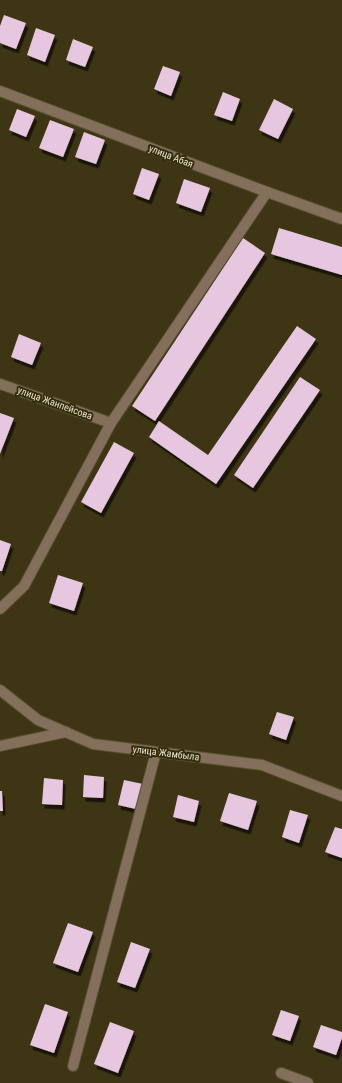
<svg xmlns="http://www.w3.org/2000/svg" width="342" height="1083" viewBox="0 0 342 1083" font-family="'Roboto Condensed',sans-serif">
	<defs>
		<filter id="shadow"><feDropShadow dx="2.5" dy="4.5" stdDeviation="0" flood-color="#0009"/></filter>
	</defs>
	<rect width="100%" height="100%" fill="#3e3515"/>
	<g fill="#e7c7e0" filter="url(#shadow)">
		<polygon points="4,15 26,23 16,49 0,43 0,26"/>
		<polygon points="36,28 55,35 45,62 27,55"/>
		<polygon points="73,39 93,47 85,67 66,60"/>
		<polygon points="163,66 180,72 171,96 154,89"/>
		<polygon points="223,92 240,99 232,121 214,115"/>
		<polygon points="274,99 293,109 278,139 259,130"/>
		<polygon points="17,109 35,116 26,137 9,130"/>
		<polygon points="50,120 74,129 63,157 39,148"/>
		<polygon points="84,132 105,140 96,164 75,157"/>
		<polygon points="142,168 159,174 149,200 133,194"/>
		<polygon points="184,179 210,188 201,212 176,203"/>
		<polygon points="279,228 342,247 342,275 271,254"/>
		<polygon points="243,238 265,253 155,421 132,406"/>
		<polygon points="297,326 316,339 216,484 149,437 159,421 208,455"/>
		<polygon points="19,334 41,343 32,365 11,357"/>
		<polygon points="300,377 320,390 253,488 234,475"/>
		<polygon points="0,413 14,418 0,454"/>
		<polygon points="114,442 134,453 101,513 81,502"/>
		<polygon points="0,540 11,544 2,571 0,571"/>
		<polygon points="58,575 83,583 74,611 49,603"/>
		<polygon points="277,712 294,717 286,740 269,734"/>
		<polygon points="84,775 104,777 103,798 83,797"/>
		<polygon points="44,778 63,780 62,805 42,804"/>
		<polygon points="124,780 143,784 136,809 118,805"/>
		<polygon points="0,791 2,791 3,811 0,811"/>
		<polygon points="229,793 257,801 248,830 220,821"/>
		<polygon points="178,795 199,801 194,822 173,817"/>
		<polygon points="290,810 308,815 299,843 282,837"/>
		<polygon points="335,827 342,829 342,858 325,852"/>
		<polygon points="68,923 93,932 78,972 53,963"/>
		<polygon points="131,942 150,949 135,988 117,982"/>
		<polygon points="45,1004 68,1012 54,1053 30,1045"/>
		<polygon points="281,1010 299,1016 290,1041 272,1035"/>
		<polygon points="110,1022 134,1031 118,1073 94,1064"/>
		<polygon points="321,1025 342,1032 342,1038 336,1055 313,1047"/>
	</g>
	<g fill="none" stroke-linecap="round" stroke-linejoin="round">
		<g stroke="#595133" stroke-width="12">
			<g id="minor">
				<polyline points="0,91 267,192 342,219"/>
				<polyline points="0,384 111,423"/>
				<polyline points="0,609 24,586 111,423 267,192"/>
				<polyline points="0,690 38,720 93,744 262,765 342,796"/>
				<polyline points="0,746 66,732"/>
				<polyline points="73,1066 156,752"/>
				<polyline points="281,1073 308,1083"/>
			</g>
		</g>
		<use href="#minor" stroke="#846f5c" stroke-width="10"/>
	</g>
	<g text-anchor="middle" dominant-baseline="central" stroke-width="4" stroke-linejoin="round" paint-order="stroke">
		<g font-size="10" fill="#e9e3d1" stroke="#342b0b">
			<text transform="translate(171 156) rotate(21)">улица Абая</text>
			<text transform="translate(55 403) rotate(20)">улица Жанпейсова</text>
			<text transform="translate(166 753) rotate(7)">улица Жамбыла</text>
		</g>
	</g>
</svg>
